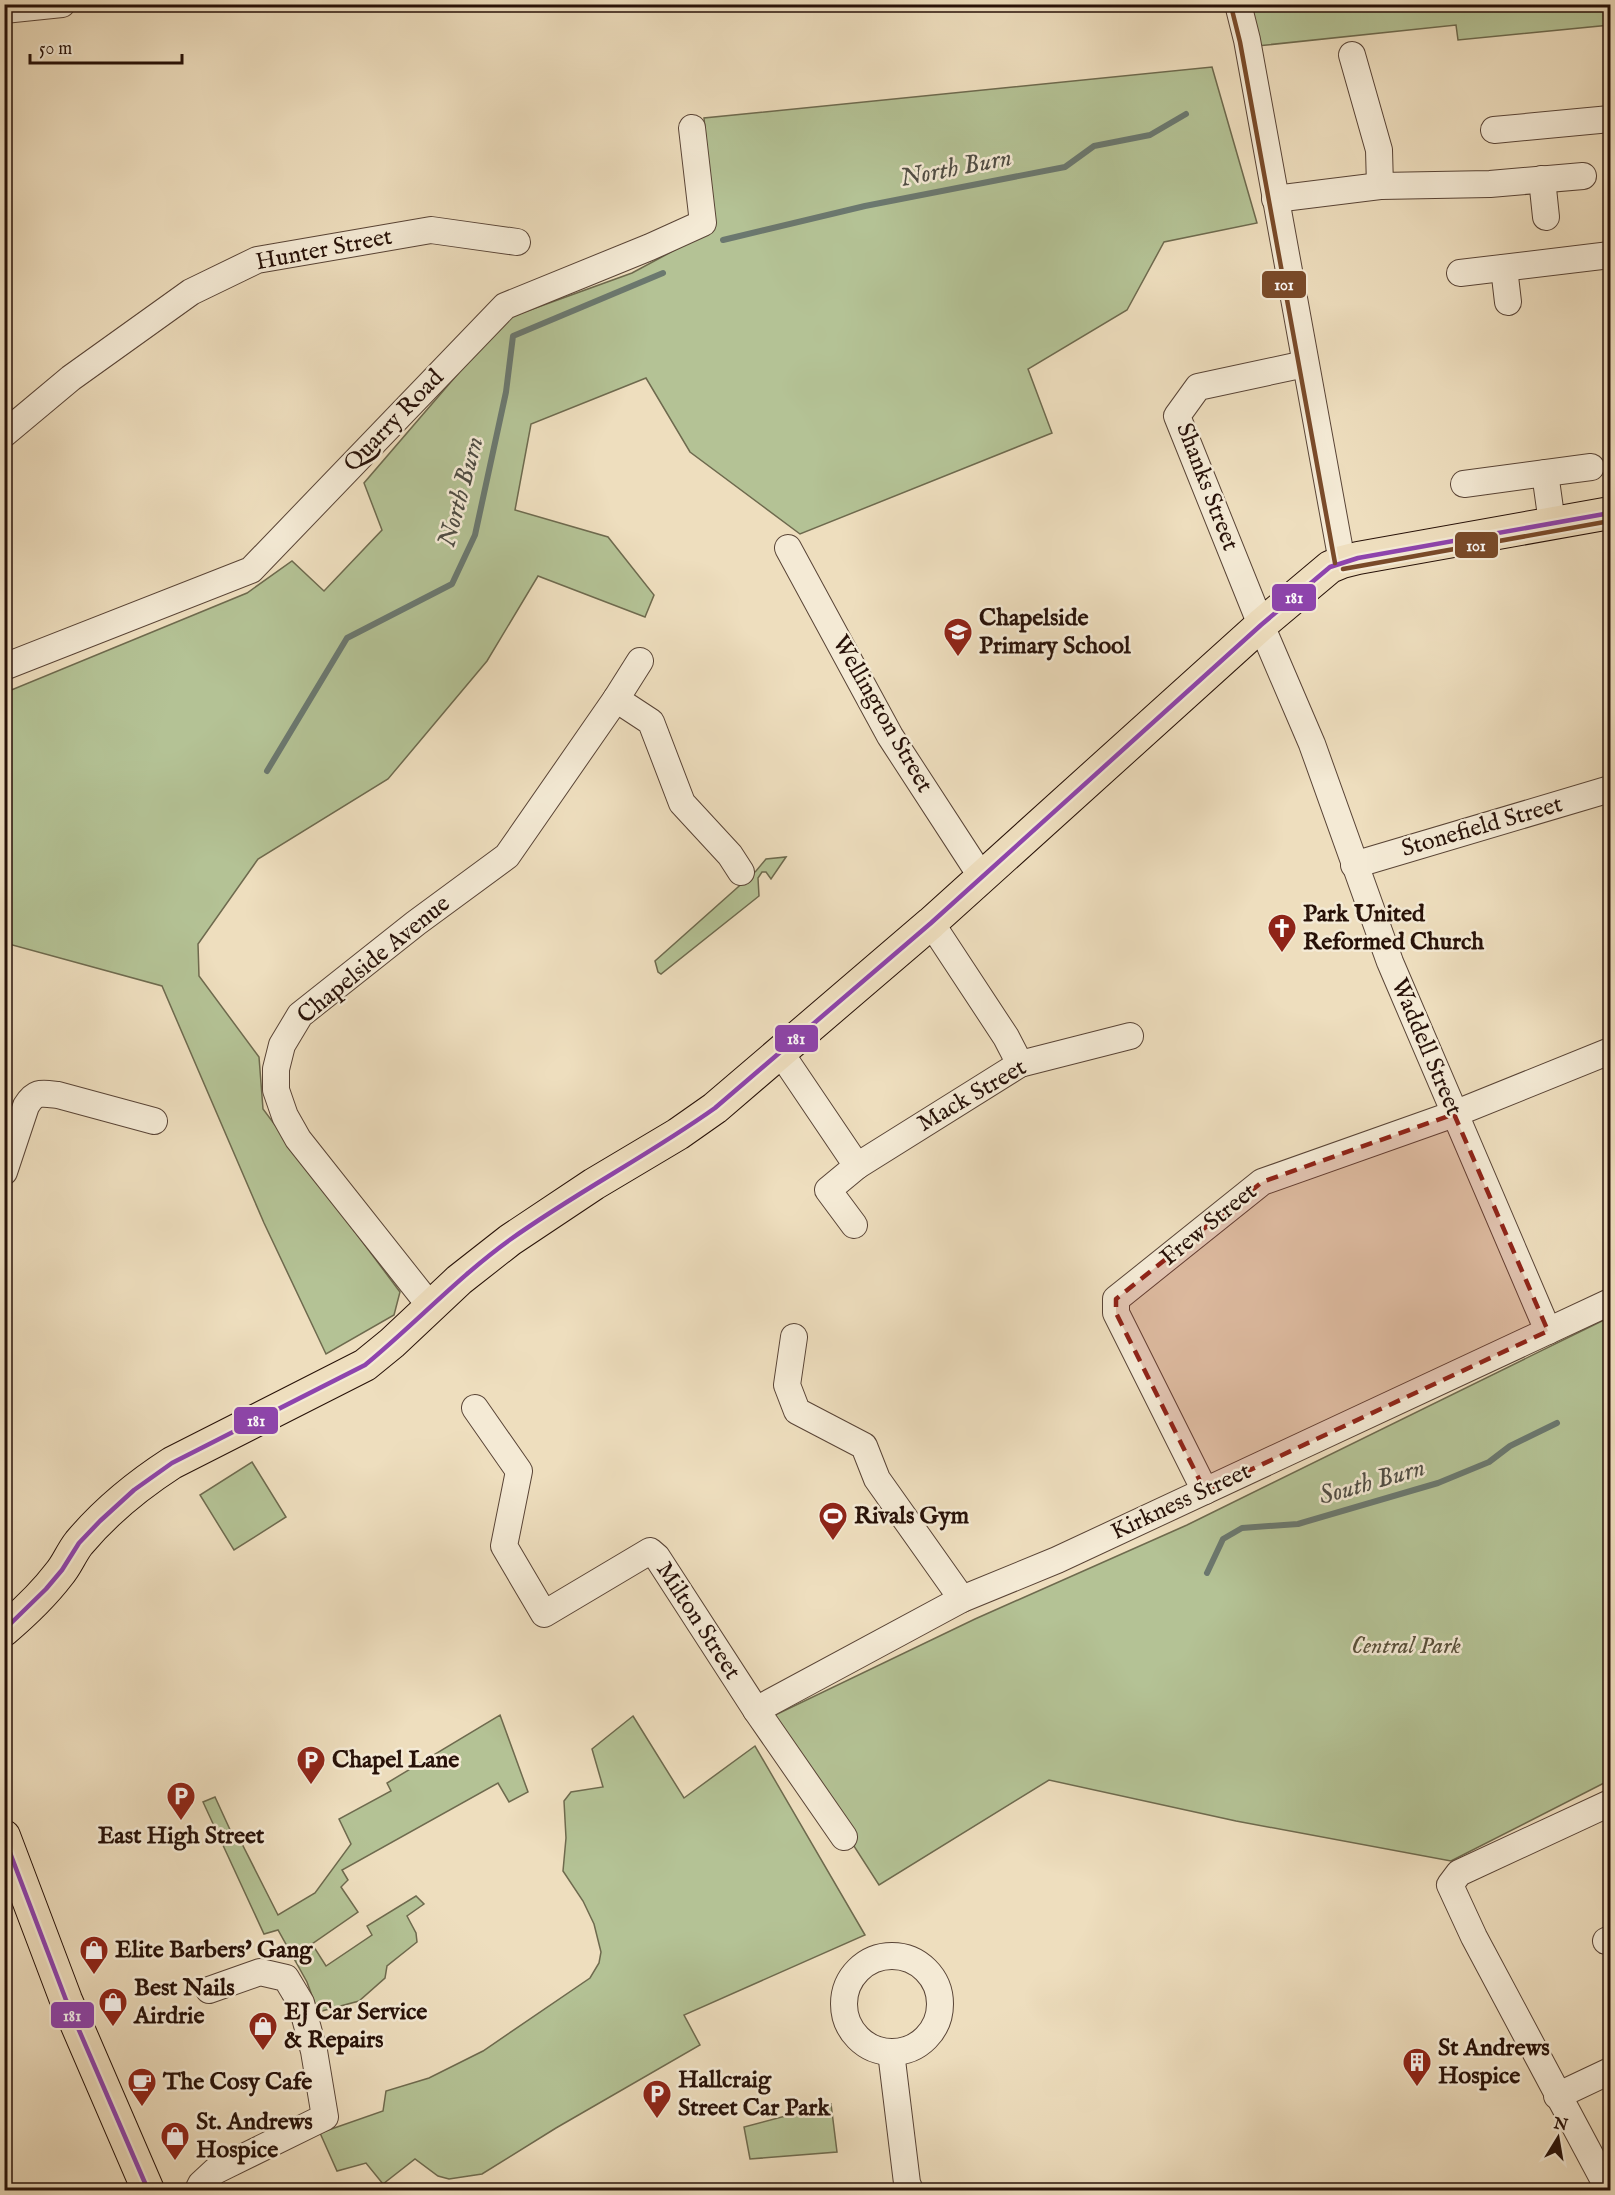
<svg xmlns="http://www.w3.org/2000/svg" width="1615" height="2195" viewBox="0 0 1615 2195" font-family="'IM FELL English',serif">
	<rect width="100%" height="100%" fill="#eedebe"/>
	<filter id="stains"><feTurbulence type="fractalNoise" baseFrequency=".00333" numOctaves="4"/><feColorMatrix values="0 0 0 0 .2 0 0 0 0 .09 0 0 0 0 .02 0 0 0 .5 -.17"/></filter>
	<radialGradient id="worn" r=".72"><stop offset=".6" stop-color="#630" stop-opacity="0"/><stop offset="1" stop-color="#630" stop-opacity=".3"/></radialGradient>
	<g fill="#b4c295" stroke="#6e6a4e" stroke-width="1.5">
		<polygon points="1290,4 1610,4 1610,25 1458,40 1456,25 1257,46 1248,7"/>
		<polygon points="1212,67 1257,223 1164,242 1127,310 1028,369 1052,433 800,534 690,452 646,378 531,424 515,510 608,537 654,595 645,617 538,576 487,661 388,779 258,859 198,944 199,976 259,1057 263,1109 400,1292 394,1315 326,1354 264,1223 162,986 5,943 4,693 247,593 292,561 324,591 382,530 364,483 505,319 632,273 714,229 704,118"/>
		<polygon points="786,857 771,879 766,872 762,872 758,878 759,896 661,974 658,972 655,961 756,871 766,859"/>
		<polygon points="1610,1317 1610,1780 1451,1861 1236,1821 1049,1780 879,1885 771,1717 975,1619 1187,1525"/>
		<polygon points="252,1462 286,1517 234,1550 200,1495"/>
		<polygon points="500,1715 528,1792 509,1802 498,1783 342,1870 348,1880 341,1887 358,1912 312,1944 326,1966 372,1935 367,1926 416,1896 424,1904 407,1916 416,1933 417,1942 387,1966 385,1978 359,2001 318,2012 307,1982 278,1930 264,1934 203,1802 215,1797 232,1834 236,1832 278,1915 315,1893 351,1844 339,1819 391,1791 387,1783"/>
		<polygon points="633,1716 684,1798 755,1746 865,1935 684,2015 700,2045 556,2128 482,2174 449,2179 438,2176 415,2159 383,2184 366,2163 337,2171 320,2133 383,2111 386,2091 429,2078 483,2051 590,1978 599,1963 601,1952 594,1924 583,1901 563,1871 566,1838 564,1801 571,1792 603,1787 592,1749"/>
		<polygon points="831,2104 837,2152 750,2159 744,2127"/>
	</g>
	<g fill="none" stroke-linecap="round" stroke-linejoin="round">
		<g stroke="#6b786f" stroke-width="6">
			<polyline points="723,240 865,206 1065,167 1094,146 1150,135 1186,114"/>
			<polyline points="267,771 347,638 452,584 475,535 506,392 513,336 663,273"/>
			<polyline points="1207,1573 1223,1539 1242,1528 1298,1524 1438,1483 1489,1462 1510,1446 1557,1423"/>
		</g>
		<g stroke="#594436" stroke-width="28">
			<g id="minor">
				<polyline points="1238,4 1247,40 1342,562"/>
				<polyline points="4,10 62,4"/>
				<polyline points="1352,55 1379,150 1380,186"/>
				<polyline points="1494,130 1610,119"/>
				<polyline points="1542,179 1546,217"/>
				<polyline points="1275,199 1380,186 1490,184 1583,176"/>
				<polyline points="1504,268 1508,302"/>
				<polyline points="1460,273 1610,255"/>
				<polyline points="1305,364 1198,387 1177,416 1261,625 1312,744 1390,962 1548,1331"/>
				<polyline points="4,434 71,378 191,292 257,260 431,230 517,242"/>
				<polyline points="1545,473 1552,523"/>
				<polyline points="1464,484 1591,467"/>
				<polyline points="788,548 890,736 981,876"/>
				<polyline points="4,667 251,570 505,306 650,247 703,223 692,128"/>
				<polyline points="616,699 651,722 682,803 730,855 741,872"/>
				<polyline points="1354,865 1610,789"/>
				<polyline points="931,923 1006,1037 1020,1064"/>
				<polyline points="780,1052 857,1166 828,1190 854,1225"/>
				<polyline points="857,1166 1020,1064 1130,1036"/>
				<path d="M4,1172L26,1106C35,1091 41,1093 58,1095L154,1121"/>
				<polyline points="431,1307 298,1139 285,1116 276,1090 276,1069 282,1045 300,1015 416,923 507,856 616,699 640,661"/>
				<polyline points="794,1337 787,1385 797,1411 864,1446 877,1479 962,1599"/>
				<polyline points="475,1408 519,1471 504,1546 544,1614 650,1551 657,1557 756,1710 844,1837"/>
				<polyline points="1205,1491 1116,1313 1116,1299 1262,1182 1454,1114 1610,1051"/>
				<polyline points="756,1710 962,1599 1057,1560 1610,1302"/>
				<polyline points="1606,1941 1610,1939"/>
				<circle cx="892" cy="2004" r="48"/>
				<polyline points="891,2052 907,2183 910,2190"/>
				<polyline points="1557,2096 1610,2071"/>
				<polyline points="198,2190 201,2184 215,2171 325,2117 314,2051 301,2003 286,1978 260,1972 209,1990"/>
				<polyline points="1609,2190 1474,1937 1450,1885 1459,1873 1610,1803"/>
			</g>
		</g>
		<g stroke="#271108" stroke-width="34">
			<g id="major">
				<path d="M4,1630C24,1613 43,1595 59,1574C67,1565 71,1553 79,1543C105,1512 138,1485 172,1463L365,1365L392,1343L459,1280L510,1240L594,1184L678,1134L715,1108L931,923L1261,625L1330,567L1342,562L1358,558L1610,513"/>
				<polyline points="4,1836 66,2000 148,2190"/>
			</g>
		</g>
		<use href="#minor" stroke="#f4ead5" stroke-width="26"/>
		<use href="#major" stroke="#eedebe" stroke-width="32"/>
		<g stroke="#f4ead5" stroke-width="9">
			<g id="bus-1">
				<path d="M4,1630L46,1589L62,1570L79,1543L100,1521L134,1490L172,1463L365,1365C415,1324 458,1277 511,1239C577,1192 649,1155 715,1108L931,923L1261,625L1330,567L1358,558L1610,513"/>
				<polyline points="4,1837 66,2000 148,2190"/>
			</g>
		</g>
		<g stroke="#f4ead5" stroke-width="9">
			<g id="bus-2">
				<polyline points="1231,6 1240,42 1335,563"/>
				<polyline points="1343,569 1610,521"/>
			</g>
		</g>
		<use href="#bus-1" stroke="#8e44ad" stroke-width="4.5"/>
		<use href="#bus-2" stroke="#7a4b2a" stroke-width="4.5"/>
	</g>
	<path fill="#8f2418" fill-opacity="0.2" stroke="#8f2418" stroke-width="4.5" stroke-dasharray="12 8" stroke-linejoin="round" d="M1454,1114L1548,1331L1205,1491L1116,1313V1299L1262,1182Z"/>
	<defs>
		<g id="school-pin" transform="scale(1.5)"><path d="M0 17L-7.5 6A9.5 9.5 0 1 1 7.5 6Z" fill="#8f2418" stroke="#f4ead5"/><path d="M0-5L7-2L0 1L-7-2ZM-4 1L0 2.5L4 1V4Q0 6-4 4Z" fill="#fff"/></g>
		<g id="church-pin" transform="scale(1.5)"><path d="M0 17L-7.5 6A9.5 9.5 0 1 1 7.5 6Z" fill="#8f2418" stroke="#f4ead5"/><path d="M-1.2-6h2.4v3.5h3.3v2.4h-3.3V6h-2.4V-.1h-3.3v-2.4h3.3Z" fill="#fff"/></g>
		<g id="stadium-pin" transform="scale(1.5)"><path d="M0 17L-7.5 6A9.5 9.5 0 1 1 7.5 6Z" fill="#8f2418" stroke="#f4ead5"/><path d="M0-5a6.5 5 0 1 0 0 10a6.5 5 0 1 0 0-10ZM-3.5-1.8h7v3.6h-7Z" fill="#fff"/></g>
		<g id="parking-pin" transform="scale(1.5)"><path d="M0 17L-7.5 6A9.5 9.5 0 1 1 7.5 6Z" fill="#8f2418" stroke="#f4ead5"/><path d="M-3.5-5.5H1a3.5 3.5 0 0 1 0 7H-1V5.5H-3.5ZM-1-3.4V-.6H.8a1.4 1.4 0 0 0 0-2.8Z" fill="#fff"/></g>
		<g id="shop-pin" transform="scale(1.5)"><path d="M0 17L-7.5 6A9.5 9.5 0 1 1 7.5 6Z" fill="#8f2418" stroke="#f4ead5"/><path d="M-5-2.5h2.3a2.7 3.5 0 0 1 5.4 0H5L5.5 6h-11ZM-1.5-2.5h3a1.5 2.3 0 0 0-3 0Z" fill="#fff"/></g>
		<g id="building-pin" transform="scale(1.5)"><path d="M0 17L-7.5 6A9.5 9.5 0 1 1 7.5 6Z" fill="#8f2418" stroke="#f4ead5"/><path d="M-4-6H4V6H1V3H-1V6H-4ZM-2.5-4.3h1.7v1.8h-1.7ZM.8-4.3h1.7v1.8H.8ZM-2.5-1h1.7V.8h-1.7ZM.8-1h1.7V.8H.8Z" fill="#fff"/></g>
		<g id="cafe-pin" transform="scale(1.5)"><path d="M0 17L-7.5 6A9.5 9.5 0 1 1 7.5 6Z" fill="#8f2418" stroke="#f4ead5"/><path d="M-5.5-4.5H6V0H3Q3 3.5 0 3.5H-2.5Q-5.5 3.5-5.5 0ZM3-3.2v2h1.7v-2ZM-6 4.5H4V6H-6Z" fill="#fff"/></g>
	</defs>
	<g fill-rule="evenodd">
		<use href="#school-pin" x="958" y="632"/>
		<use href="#church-pin" x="1282" y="928"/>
		<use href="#stadium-pin" x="833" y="1516"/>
		<use href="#parking-pin" x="311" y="1760"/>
		<use href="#parking-pin" x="181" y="1796"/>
		<use href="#shop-pin" x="94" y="1950"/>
		<use href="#shop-pin" x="113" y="2002"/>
		<use href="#shop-pin" x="263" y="2026"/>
		<use href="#building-pin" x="1417" y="2062"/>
		<use href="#cafe-pin" x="142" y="2082"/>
		<use href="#parking-pin" x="657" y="2094"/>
		<use href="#shop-pin" x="175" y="2136"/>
	</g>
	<g text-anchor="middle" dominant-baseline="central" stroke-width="5" stroke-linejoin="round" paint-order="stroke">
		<g font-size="24" fill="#271108" stroke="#f4ead5">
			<text transform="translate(324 250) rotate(-11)">Hunter Street</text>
			<text transform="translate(394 421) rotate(-46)">Quarry Road</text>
			<text transform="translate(1207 487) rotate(69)">Shanks Street</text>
			<text transform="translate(882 714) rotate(60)">Wellington Street</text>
			<text transform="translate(1482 827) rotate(-16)">Stonefield Street</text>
			<text transform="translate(374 960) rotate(-39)">Chapelside Avenue</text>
			<text transform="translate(1426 1047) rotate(67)">Waddell Street</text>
			<text transform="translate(972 1096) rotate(-30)">Mack Street</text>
			<text transform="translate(1209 1225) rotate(-39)">Frew Street</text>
			<text transform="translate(1181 1502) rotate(-25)">Kirkness Street</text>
			<text transform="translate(698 1621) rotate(57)">Milton Street</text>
		</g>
		<g font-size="24" font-weight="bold" fill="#271108" stroke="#f4ead5" text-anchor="start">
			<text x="979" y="618">Chapelside<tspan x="979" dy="28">Primary School</tspan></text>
			<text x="1303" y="914">Park United<tspan x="1303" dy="28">Reformed Church</tspan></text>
			<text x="854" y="1516">Rivals Gym</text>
			<text x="332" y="1760">Chapel Lane</text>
			<text x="181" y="1836" text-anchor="middle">East High Street</text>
			<text x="115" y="1950">Elite Barbers' Gang</text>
			<text x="134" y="1988">Best Nails<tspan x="134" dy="28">Airdrie</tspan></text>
			<text x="284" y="2012">EJ Car Service<tspan x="284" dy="28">&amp; Repairs</tspan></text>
			<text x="1438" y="2048">St Andrews<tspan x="1438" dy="28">Hospice</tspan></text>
			<text x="678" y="2080">Hallcraig<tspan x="678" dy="28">Street Car Park</tspan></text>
			<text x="163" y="2082">The Cosy Cafe</text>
			<text x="196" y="2122">St. Andrews<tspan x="196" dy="28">Hospice</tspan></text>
		</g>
		<g font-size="24" font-style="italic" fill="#584f39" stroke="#f4ead5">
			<text x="1406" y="1646">Central Park</text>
		</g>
		<g font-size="26" font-style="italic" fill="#4f4d44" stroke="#f4ead5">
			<text transform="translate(956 168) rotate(-11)">North Burn</text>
			<text transform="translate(461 492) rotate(-75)">North Burn</text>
			<text transform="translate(1372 1482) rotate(-16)">South Burn</text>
		</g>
	</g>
	<g stroke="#f4ead5" stroke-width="2">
		<rect x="1261" y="270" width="46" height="29" rx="6" fill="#7a4b2a"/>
		<rect x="1454" y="531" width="45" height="28" rx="6" fill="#7a4b2a"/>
		<rect x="1271" y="583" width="46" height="29" rx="6" fill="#8e44ad"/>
		<rect x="774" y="1024" width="45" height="29" rx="6" fill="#8e44ad"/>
		<rect x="233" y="1406" width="46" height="29" rx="6" fill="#8e44ad"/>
		<rect x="50" y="2001" width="45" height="28" rx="6" fill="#8e44ad"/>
	</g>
	<g font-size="16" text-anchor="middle" font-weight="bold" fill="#fff">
		<text x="1284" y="290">101</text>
		<text x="1476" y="551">101</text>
		<text x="1294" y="603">181</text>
		<text x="796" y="1044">181</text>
		<text x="256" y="1426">181</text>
		<text x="72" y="2021">181</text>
	</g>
	<rect width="1615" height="2195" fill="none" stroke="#eedebe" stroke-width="24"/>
	<rect x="6" y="6" width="1603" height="2183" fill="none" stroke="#271108" stroke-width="3"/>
	<rect x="12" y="12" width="1591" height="2171" fill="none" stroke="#271108" stroke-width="1.5"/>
	<g transform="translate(1558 2138) rotate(11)" stroke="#f4ead5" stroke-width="4.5" paint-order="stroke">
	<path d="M0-4.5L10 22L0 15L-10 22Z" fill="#271108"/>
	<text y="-9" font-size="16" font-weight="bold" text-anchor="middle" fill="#271108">N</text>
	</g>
	<path d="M30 54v9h152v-9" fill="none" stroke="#271108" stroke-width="3"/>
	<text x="39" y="54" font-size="18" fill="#271108" stroke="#f4ead5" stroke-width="4.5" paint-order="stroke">50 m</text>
	<rect width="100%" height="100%" filter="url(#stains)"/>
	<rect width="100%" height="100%" fill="url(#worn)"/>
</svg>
